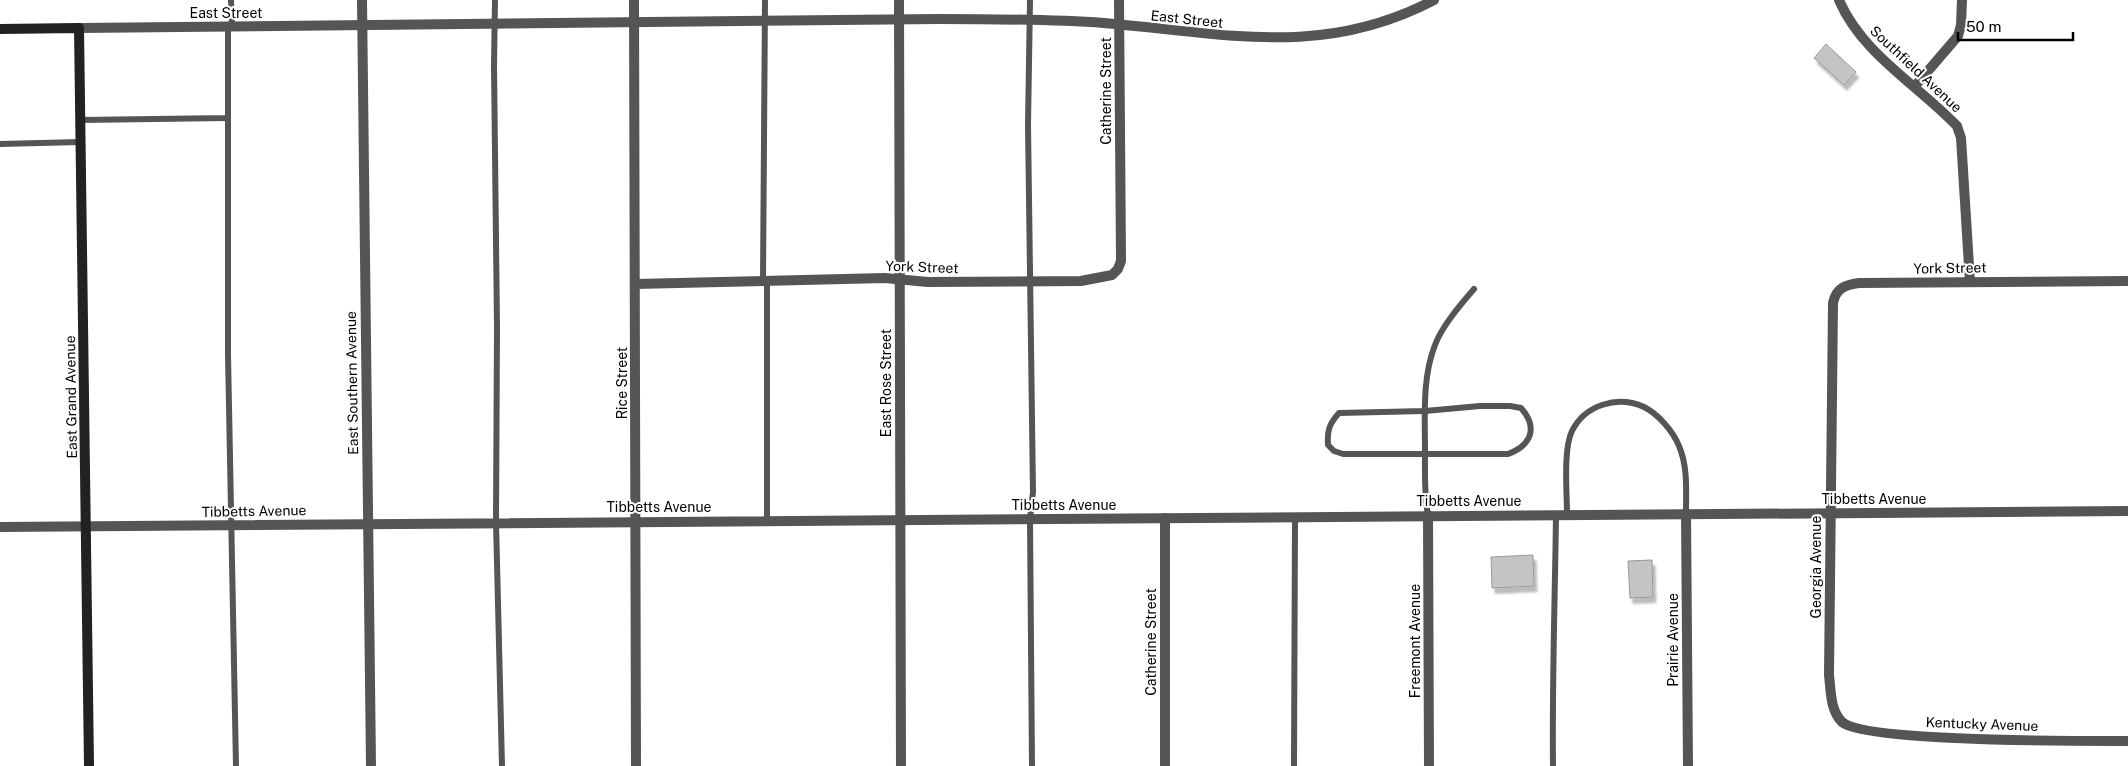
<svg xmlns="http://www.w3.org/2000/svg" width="2128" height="766" viewBox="0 0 2128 766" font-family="'Public Sans',sans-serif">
	<defs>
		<filter id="shadow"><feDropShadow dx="3" dy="5.5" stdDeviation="1" flood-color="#0004"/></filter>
	</defs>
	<rect width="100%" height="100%" fill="#fff"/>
	<g fill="#c4c4c4" stroke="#999" filter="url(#shadow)">
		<polygon points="1826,44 1856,72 1844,85 1814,58"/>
		<polygon points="1533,555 1534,586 1492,588 1491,557"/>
		<polygon points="1652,560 1653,597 1630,598 1628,561"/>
	</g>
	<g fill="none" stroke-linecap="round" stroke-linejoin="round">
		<g stroke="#555" stroke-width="6">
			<polyline points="231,0 232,27"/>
			<polyline points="495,0 494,65 497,327 496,522 502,766"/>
			<polyline points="1030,0 1028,125 1033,492 1030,519 1032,766"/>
			<polyline points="228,118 228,355 236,766"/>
			<polyline points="80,120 228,118 228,27"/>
			<polyline points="0,144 80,142"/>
			<polyline points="763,281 765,0"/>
			<polyline points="767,281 767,520"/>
			<path d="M1480,406H1510L1521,408C1538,427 1532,445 1508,454H1343L1334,451L1328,445C1327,431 1329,424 1339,413L1425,411Z"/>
			<path d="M1567,514C1567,493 1563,449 1572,431C1585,405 1617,395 1644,407C1658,414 1673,431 1679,446C1688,467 1686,491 1686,513"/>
			<path d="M1428,515C1424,494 1425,473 1425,451C1425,416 1422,378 1435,345C1442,326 1461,304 1474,289"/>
			<polyline points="1294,766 1295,517"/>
			<path d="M1553,766C1552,682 1555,598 1556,515"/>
		</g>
		<g stroke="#555" stroke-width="10">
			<polyline points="362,0 371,766"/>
			<polyline points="634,0 636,766"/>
			<polyline points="899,0 901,766"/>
			<path d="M1839,0C1862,54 1918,85 1957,126L1961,138L1970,282"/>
			<path d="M79,28L938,19C993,19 1049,19 1104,23C1223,33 1322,59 1434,0"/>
			<polyline points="1915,86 1958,36 1961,25 1962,0"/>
			<path d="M2128,281L1859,283C1845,285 1836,288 1833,303L1829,675C1831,691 1830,710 1842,722C1864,742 2086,741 2128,741"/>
			<polyline points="635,284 885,278 928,282 1081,281 1112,275 1118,269 1121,261 1119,0"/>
			<polyline points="1686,513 1688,766"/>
			<polyline points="1428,515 1429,766"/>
			<polyline points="1165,518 1165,766"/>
			<polyline points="0,527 2128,511"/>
		</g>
		<polyline stroke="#222" stroke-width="10" points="0,29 79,28 89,766"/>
	</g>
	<g text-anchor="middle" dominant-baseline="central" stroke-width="4" stroke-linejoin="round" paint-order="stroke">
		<g font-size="14" fill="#000" stroke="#fff">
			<text x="226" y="13">East Street</text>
			<text transform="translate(1187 19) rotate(6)">East Street</text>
			<text transform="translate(1916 69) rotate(43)">Southfield Avenue</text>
			<text transform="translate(1106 91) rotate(-90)">Catherine Street</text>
			<text transform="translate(922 267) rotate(2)">York Street</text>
			<text transform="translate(1950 268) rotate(-1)">York Street</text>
			<text transform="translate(352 383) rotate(-91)">East Southern Avenue</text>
			<text transform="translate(622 383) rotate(-90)">Rice Street</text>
			<text transform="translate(886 383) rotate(-90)">East Rose Street</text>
			<text transform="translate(71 397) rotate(-91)">East Grand Avenue</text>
			<text x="1874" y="499">Tibbetts Avenue</text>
			<text x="1469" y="501">Tibbetts Avenue</text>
			<text x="1064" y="505">Tibbetts Avenue</text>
			<text x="659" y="507">Tibbetts Avenue</text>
			<text transform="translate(254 511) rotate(-1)">Tibbetts Avenue</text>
			<text transform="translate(1816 567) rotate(-90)">Georgia Avenue</text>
			<text transform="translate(1673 640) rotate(-90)">Prairie Avenue</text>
			<text transform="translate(1415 641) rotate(-90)">Freemont Avenue</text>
			<text transform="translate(1151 642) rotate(-90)">Catherine Street</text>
			<text transform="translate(1982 724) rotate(2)">Kentucky Avenue</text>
		</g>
	</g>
	<path d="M1958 32v8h115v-8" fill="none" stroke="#000000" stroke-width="2.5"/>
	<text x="1966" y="32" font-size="15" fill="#000000" stroke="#ffffff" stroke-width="4" paint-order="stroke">50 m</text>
</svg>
